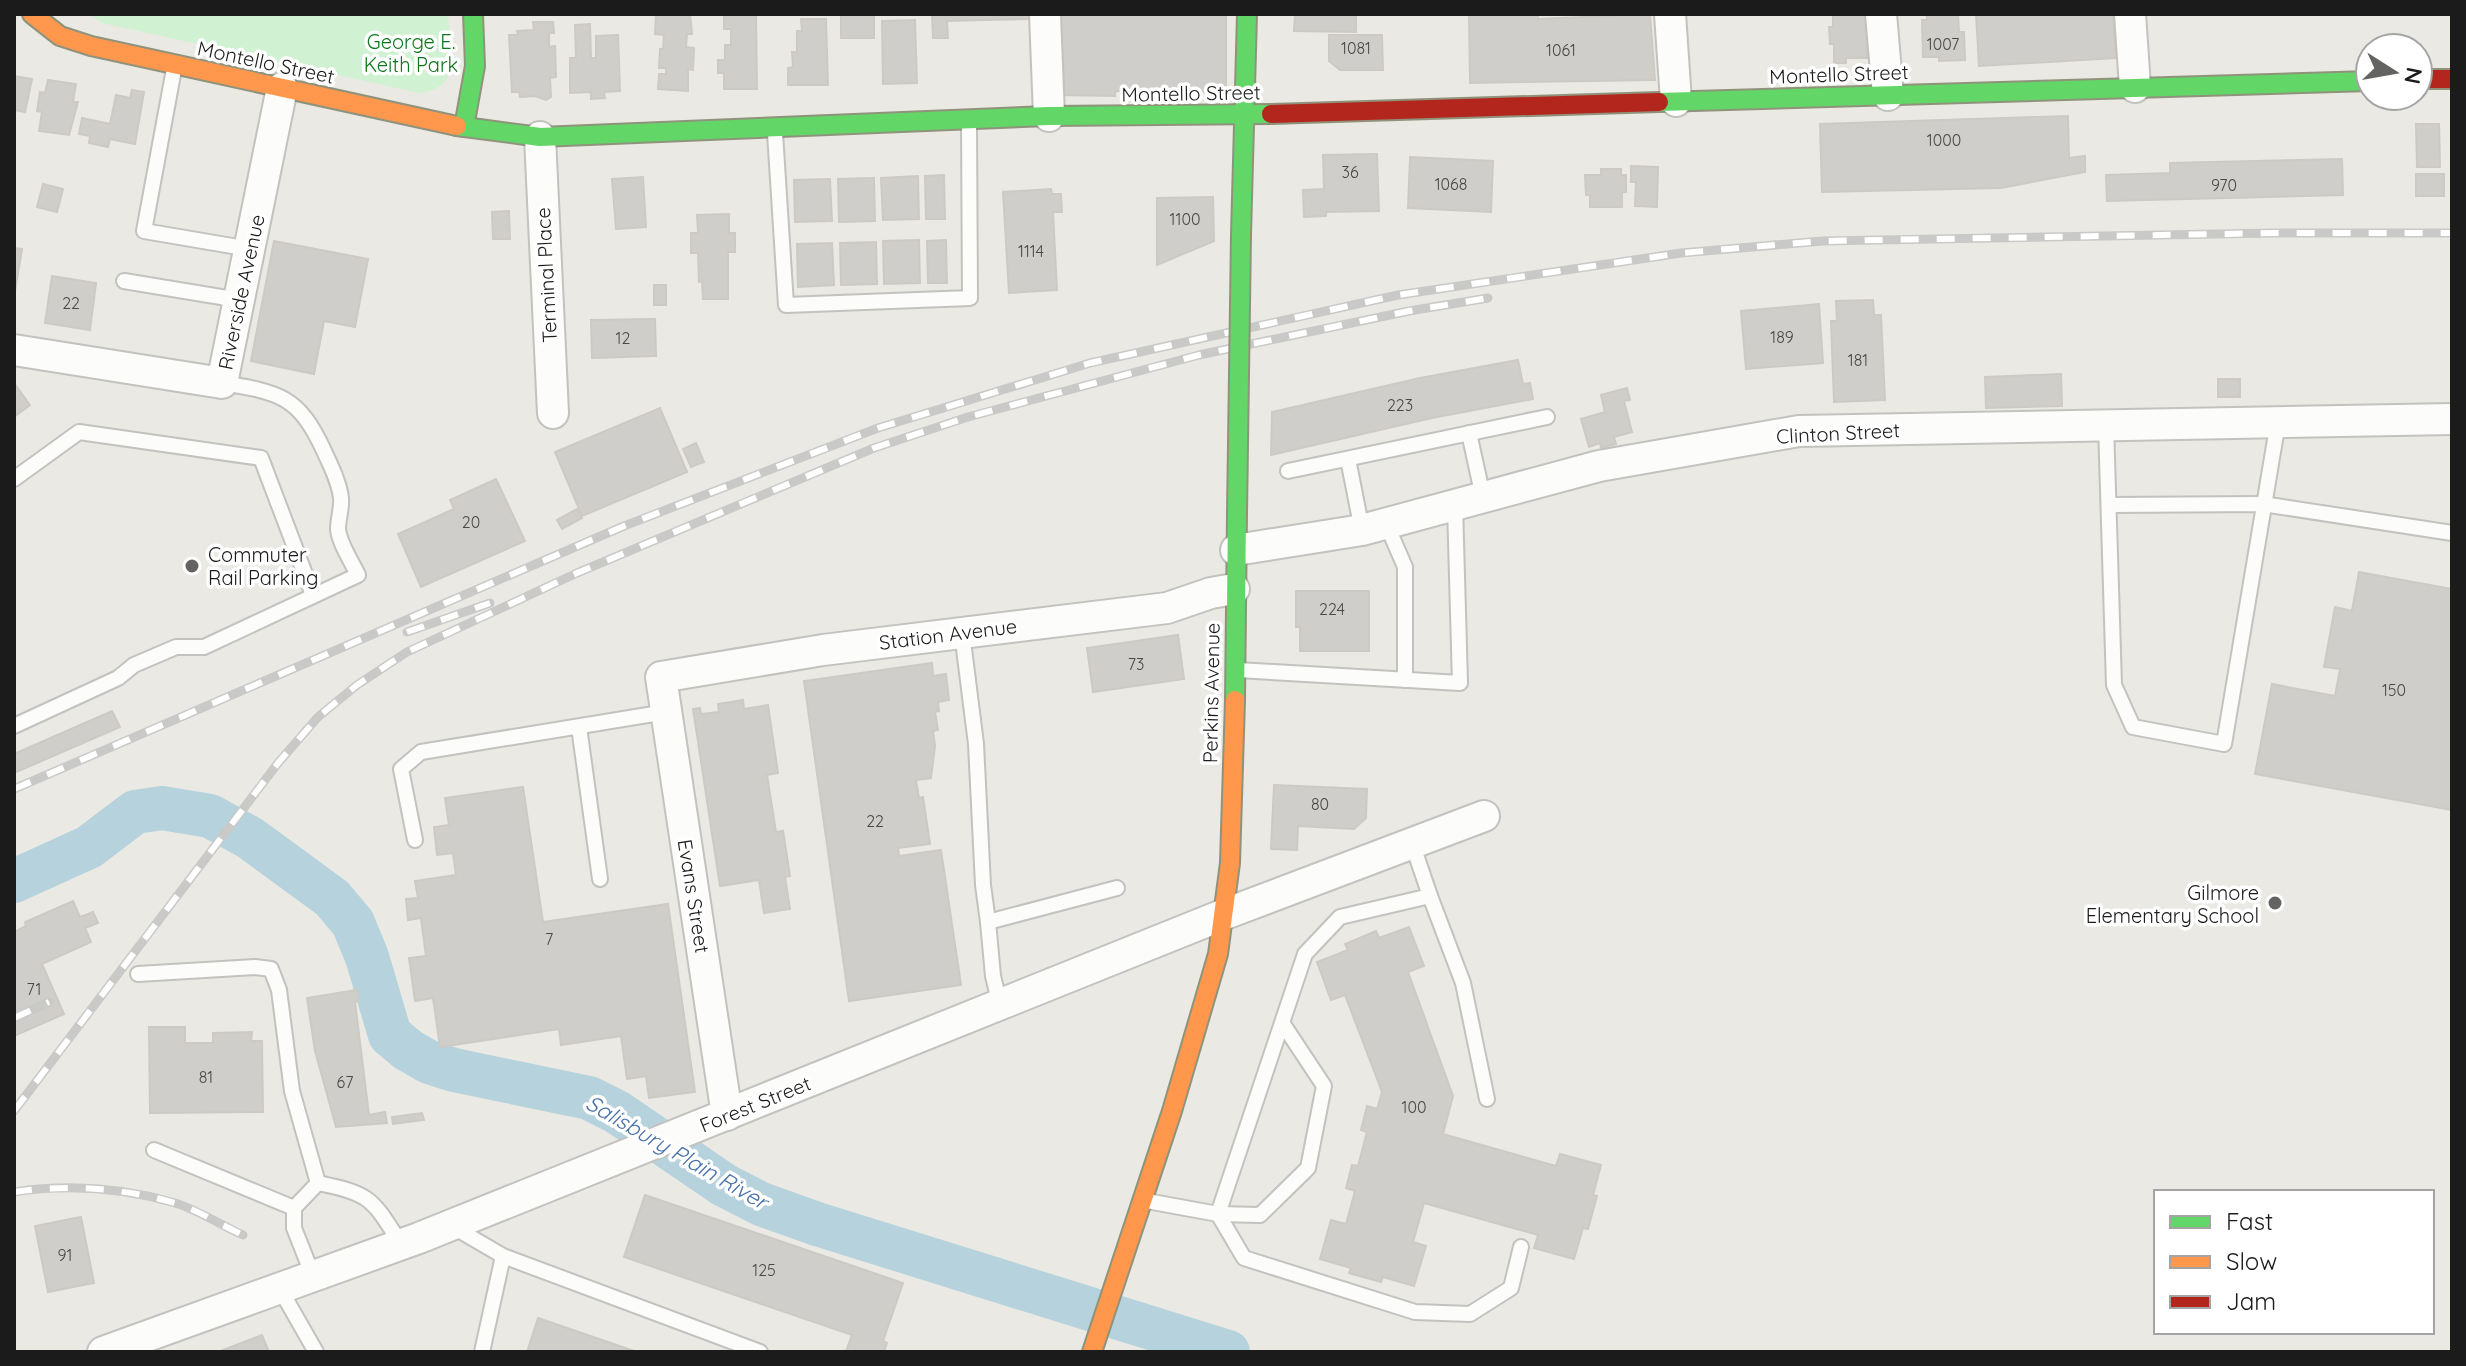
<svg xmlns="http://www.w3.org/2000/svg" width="2466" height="1366" viewBox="0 0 2466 1366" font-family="Quicksand,sans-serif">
	<rect width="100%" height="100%" fill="#eae9e3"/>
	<path fill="#d1f1d3" d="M89,14H448C450,48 465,88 419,93L102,23Z"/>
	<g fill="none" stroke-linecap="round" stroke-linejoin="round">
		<polyline stroke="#b6d3dd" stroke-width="44" points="14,881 89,847 135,812 162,808 210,816 250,838 332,898 353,923 367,957 390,1035 408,1050 429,1062 454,1070 589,1098 617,1112 724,1185 761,1204 817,1224 1228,1352"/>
	</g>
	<g fill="#d0ceca" stroke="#cdcac5" stroke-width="2">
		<polygon points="656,14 690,14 692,34 687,34 686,47 694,48 693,70 688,69 688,91 658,89 659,74 666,74 666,68 659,68 660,49 663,49 664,35 655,34"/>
		<polygon points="724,14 756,14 757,89 724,89 724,73 718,73 718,60 725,60 725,45 731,45 731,29 724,29"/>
		<rect x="841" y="14" width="33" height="24"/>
		<polygon points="932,14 1029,14 1029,19 947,21 948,38 933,38"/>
		<polygon points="1061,14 1226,14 1226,92 1115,91 1115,96 1060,95"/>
		<polygon points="1295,14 1356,14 1356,32 1294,31"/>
		<polygon points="1469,14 1538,14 1538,19 1650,14 1655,80 1470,83"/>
		<polygon points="1833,14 1866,14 1867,58 1846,58 1846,63 1834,63 1834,44 1830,44 1829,27 1833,27"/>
		<polygon points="1927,14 1958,14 1959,32 1964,32 1965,60 1939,61 1939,57 1923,57 1922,20 1927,20"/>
		<polygon points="1976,14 2113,14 2116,58 1979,66"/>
		<polygon points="801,19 826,19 828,85 788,85 788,68 793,67 792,52 797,52 797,31 802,31"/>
		<polygon points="915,20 917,83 883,84 882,21"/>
		<polygon points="533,22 553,22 554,33 549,33 549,47 555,46 556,77 550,78 551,97 546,100 535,96 520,97 519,92 512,92 509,35 518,35 517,31 534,30"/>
		<polygon points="590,24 591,58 596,58 596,36 618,35 620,91 604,92 605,98 591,99 591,92 570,93 570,58 576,58 575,25"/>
		<polygon points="1329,35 1382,35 1383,70 1340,70 1329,61"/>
		<polygon points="14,76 32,79 25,112 14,110"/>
		<polygon points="48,80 76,84 73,102 78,102 69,135 39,131 42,112 37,111 40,92 45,93"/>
		<polygon points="132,90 144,92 135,144 110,139 108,147 89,143 90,136 79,134 82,118 110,124 116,95 130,98"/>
		<polygon points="2068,116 2069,158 2085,156 2085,172 2001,188 1822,192 1820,124"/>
		<polygon points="2416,124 2439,124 2440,167 2417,167"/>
		<polygon points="1377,154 1379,211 1326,212 1326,216 1304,217 1303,190 1324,189 1323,155"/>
		<polygon points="1410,157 1493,161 1491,212 1408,208"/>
		<polygon points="2342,159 2343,195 2107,201 2106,175 2170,173 2170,163"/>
		<polygon points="1631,166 1658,167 1657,207 1635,206 1636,182 1631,182"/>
		<polygon points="1601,169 1621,169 1621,175 1626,175 1626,192 1622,192 1622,207 1590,207 1590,195 1586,195 1585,175 1601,175"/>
		<rect x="2416" y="174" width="28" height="22"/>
		<polygon points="944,175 945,219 926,219 925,176"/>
		<polygon points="918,176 919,219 883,220 881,178"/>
		<polygon points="643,177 646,227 616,229 612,179"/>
		<polygon points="874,178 875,221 839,222 838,179"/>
		<polygon points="830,179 832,221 795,222 794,180"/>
		<polygon points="43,184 63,189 57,212 37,207"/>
		<polygon points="1051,189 1052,194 1061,194 1062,212 1053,212 1057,290 1009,293 1003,192"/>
		<polygon points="1213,197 1214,241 1157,265 1157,198"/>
		<polygon points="509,211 510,239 493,239 492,212"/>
		<polygon points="729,214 729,233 735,233 735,252 728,252 728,299 703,299 702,281 699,282 698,253 691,253 691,233 698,233 697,215"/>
		<polygon points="919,240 920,283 884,284 883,241"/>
		<polygon points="946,240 947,283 928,283 927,241"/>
		<polygon points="274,241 368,259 355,327 324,321 314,374 251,361"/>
		<polygon points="876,242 877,284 841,285 840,243"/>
		<polygon points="832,243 834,285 798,287 797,244"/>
		<polygon points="14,248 22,249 14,297"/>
		<polygon points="52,276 96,283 90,330 45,323"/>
		<rect x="654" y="285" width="12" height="20"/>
		<polygon points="1873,300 1874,315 1881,315 1885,400 1834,402 1831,321 1837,321 1836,301"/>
		<polygon points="1819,304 1823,363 1746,369 1741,311"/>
		<polygon points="655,319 656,356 592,358 591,320"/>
		<polygon points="1518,360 1523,384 1530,383 1533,399 1432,418 1271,455 1272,412 1420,378"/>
		<polygon points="2061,374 2062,406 1986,408 1985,377"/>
		<rect x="2218" y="379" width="22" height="18"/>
		<polygon points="14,383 30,405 14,417"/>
		<polygon points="1627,388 1630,400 1624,401 1632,432 1614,437 1616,444 1601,448 1600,443 1589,447 1581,419 1605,412 1601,395"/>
		<polygon points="660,408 687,472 582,516 555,452"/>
		<polygon points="696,443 704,462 691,467 683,449"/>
		<polygon points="496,479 525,541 421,587 398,534 454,509 450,500"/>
		<polygon points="577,509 582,518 562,529 557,520"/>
		<polygon points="2359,572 2452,589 2452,810 2255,774 2272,684 2335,696 2340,669 2324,667 2335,607 2352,611"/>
		<polygon points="1296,591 1369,591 1369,651 1300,651 1300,627 1296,627"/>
		<polygon points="1178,635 1184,679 1093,692 1087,648"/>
		<polygon points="932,663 933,676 946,674 949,700 938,702 939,711 935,712 938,730 933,731 935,746 931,778 916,780 919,798 923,797 930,844 898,848 899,856 941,850 961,985 849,1001 804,681"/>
		<polygon points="743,700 744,709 768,705 778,773 767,775 776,832 783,831 790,876 785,877 790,909 764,913 759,880 720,886 693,709 700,708 701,714 719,712 718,704"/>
		<polygon points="112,711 120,727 14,773 14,754"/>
		<polygon points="1274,785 1367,789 1366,818 1354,829 1298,826 1297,850 1271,849"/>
		<polygon points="523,787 543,922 668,904 695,1092 649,1098 646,1076 627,1079 621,1036 561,1045 559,1029 440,1047 433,998 415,1001 409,958 426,956 421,918 408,920 406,899 418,898 415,881 456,875 453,853 437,855 434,827 449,825 445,798"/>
		<polygon points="73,901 80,917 93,912 98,923 85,928 91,942 42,964 64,1014 14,1036 14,932 26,926 25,922"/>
		<polygon points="1409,927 1424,966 1408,972 1453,1096 1443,1134 1556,1166 1560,1154 1601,1165 1593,1195 1597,1196 1588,1229 1583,1228 1574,1259 1534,1248 1538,1235 1424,1203 1413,1242 1426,1246 1414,1286 1383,1277 1381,1282 1349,1273 1351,1268 1320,1259 1331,1220 1346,1224 1355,1191 1346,1188 1352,1165 1358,1166 1367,1132 1361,1130 1367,1106 1377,1109 1382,1092 1345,995 1331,1000 1317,962 1348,950 1345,944 1376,931 1379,938"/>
		<polygon points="357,990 359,1001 355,1002 369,1115 385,1112 387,1123 336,1127 315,1051 307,998"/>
		<polygon points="149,1027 185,1027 185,1043 213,1043 213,1033 252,1032 251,1041 262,1041 263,1112 150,1113"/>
		<polygon points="422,1113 424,1120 393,1124 392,1117"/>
		<polygon points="645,1195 903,1283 883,1341 887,1343 884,1352 846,1351 852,1335 624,1257"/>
		<polygon points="81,1217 94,1283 48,1292 35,1226"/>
		<polygon points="538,1318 637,1352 527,1352"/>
		<polygon points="262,1335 269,1352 218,1352"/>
	</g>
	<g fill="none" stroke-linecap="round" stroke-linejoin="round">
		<g stroke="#c2c2bf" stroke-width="18">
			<g id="lane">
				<polyline points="174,69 144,231 250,249"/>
				<polyline points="775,133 786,305 970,298 969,124"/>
				<polyline points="124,281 239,300"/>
				<polyline points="2106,425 2114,685 2133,727 2224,744 2278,422"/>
				<polyline points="1469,433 1483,497"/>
				<polyline points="1348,459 1362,530"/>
				<polyline points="1288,471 1547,417"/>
				<polyline points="14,479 79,432 261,458 313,595"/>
				<polyline points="2109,505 2263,504 2452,533"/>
				<polyline points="1386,523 1405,567 1405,680"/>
				<polyline points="962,633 976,744 983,885 988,922 1117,888"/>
				<polyline points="1238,670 1460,683 1455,505"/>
				<path d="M14,726L118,678L134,665L176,647H204L358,575C352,562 339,543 338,529C338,519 342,508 341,498C339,482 331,466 324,451C299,396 279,392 222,383"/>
				<polyline points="579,727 600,879"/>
				<polyline points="415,840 401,769 421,752 666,712"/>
				<polyline points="1412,843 1430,896 1340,917 1305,954 1218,1214 1244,1258 1415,1312 1470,1314 1511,1288 1521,1247"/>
				<polyline points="1430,896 1463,983 1487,1099"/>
				<polyline points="988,922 993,976 1000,1005"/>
				<polyline points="138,974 255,967 271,969 279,990 292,1091 318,1183"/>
				<polyline points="154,1150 294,1208"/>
				<polyline points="1147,1201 1218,1214 1260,1215 1308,1168 1324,1086 1283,1024"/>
				<polyline points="450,1225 503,1256 760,1352"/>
				<path d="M313,1276L294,1228V1208L318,1183C372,1194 372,1199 401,1244"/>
				<polyline points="280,1289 316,1352"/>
				<polyline points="482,1352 503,1256"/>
			</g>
		</g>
		<g stroke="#c2c2bf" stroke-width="34">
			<g id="street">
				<polyline points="1045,14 1049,116"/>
				<polyline points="1670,14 1676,101"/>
				<polyline points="1881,14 1888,95"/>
				<polyline points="2130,14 2135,87"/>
				<polyline points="540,137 553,413"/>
				<polyline points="14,350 222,383 282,88"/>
				<polyline points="1236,550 1362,530 1599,466 1799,431 2452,419"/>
				<polyline points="727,1115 661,677 823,650 1167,608 1211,593 1234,589"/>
				<polyline points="103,1352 419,1238 1225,914 1484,816"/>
			</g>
		</g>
		<g stroke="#90937c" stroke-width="22">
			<g id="fast">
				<polyline points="1659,102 2370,81"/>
				<polyline points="457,126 540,137 1049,116 1271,114"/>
				<polyline points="464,127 475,66 473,14"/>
				<polyline points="1241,235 1247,14"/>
				<polyline points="1235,700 1237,514"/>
			</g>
		</g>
		<g stroke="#90937c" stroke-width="22">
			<g id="slow">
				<polyline points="32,14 60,36 91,46 457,126"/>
				<polyline points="1092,1352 1172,1111 1218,954 1230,863 1235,700"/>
			</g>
		</g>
		<g stroke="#90937c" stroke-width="22">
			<g id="jam">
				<polyline points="2418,79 2452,79"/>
				<polyline points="1271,114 1659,102"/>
			</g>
		</g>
		<use href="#lane" stroke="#fcfcfb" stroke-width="14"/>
		<use href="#street" stroke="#fcfcfb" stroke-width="30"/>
		<use href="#fast" stroke="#63d668" stroke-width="18"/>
		<use href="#slow" stroke="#ff974d" stroke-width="18"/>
		<use href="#jam" stroke="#b3261e" stroke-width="18"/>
		<g stroke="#c9c9c8" stroke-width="9">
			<g id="rail">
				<polyline points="407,632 490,603"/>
				<polyline points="14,789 624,526 878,428 1090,363 1398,295 1681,253 1823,241 2274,233 2452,233"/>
				<polyline points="14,1018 49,1002"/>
				<polyline points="14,1111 278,763 318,717 357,685 407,652 577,573 874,448 968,417 1199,355 1409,311 1488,298"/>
				<path d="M14,1192C68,1184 123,1188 175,1203C198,1210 221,1225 243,1235"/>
			</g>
		</g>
		<use href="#rail" stroke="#fff" stroke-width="6" stroke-dasharray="18" stroke-linecap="butt"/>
		<g stroke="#90937c" stroke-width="22" stroke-linecap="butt">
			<polyline id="fast-bridge" points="1237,514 1241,235"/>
		</g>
		<use href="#fast-bridge" stroke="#63d668" stroke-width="18"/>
	</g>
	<g fill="#636361" stroke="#fff" stroke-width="3">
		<circle cx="192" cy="566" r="8"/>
		<circle cx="2275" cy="903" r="8"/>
	</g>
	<g text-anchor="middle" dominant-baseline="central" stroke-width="7" stroke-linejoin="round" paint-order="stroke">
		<g font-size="16" fill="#484847">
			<text x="1943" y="44">1007</text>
			<text x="1356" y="48">1081</text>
			<text x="1561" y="50">1061</text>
			<text x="1944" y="140">1000</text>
			<text x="1350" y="172">36</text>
			<text x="1451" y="184">1068</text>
			<text x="2224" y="185">970</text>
			<text x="1185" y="219">1100</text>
			<text x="1031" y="251">1114</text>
			<text x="71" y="303">22</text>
			<text x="1782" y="337">189</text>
			<text x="623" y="338">12</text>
			<text x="1858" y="360">181</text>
			<text x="1400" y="405">223</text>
			<text x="471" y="522">20</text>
			<text x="1332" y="609">224</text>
			<text x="1136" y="664">73</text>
			<text x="2394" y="690">150</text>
			<text x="1320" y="804">80</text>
			<text x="875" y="821">22</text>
			<text x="549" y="939">7</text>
			<text x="34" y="989">71</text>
			<text x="206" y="1077">81</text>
			<text x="345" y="1082">67</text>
			<text x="1414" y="1107">100</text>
			<text x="65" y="1255">91</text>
			<text x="764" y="1270">125</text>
		</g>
		<g font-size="20" fill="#0c761d" stroke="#fff">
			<text x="411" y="41">George E.<tspan x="411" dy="23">Keith Park</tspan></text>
		</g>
		<g font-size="20" fill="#1b1b1b" stroke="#fff">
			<text transform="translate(266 62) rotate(12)">Montello Street</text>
			<text transform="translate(1839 74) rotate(-2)">Montello Street</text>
			<text transform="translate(1191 93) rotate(-1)">Montello Street</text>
			<text transform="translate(546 275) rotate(-93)">Terminal Place</text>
			<text transform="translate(241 292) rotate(-78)">Riverside Avenue</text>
			<text transform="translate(1838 433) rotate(-3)">Clinton Street</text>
			<text transform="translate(948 634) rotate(-7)">Station Avenue</text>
			<text transform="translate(1211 693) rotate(-89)">Perkins Avenue</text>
			<text transform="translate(694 896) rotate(81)">Evans Street</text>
			<text transform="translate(755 1104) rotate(-22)">Forest Street</text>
		</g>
		<g font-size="20" fill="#1b1b1b" stroke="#fff" text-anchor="start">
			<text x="208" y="554">Commuter<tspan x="208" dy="23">Rail Parking</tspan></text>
			<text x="2259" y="892" text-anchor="end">Gilmore<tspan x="2259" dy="23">Elementary School</tspan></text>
		</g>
		<g font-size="22" font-style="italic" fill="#4971a9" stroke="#fff">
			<text transform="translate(677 1152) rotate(30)">Salisbury Plain River</text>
		</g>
	</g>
	<rect width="2466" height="1366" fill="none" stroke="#1b1b1b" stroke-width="32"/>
	<rect x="2154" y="1190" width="280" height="144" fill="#ffffff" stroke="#a4a4a4" stroke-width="2"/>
	<rect x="2170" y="1216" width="40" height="12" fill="#63d668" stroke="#a4a4a4" stroke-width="2"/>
	<text x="2226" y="1230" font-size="24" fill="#1b1b1b">Fast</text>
	<rect x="2170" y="1256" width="40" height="12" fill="#ff974d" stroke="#a4a4a4" stroke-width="2"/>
	<text x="2226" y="1270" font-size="24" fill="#1b1b1b">Slow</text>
	<rect x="2170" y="1296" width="40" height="12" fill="#b3261e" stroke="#a4a4a4" stroke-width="2"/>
	<text x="2226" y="1310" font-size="24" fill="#1b1b1b">Jam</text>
	<g transform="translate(2394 72) rotate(101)"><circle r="38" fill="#ffffff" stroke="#a4a4a4" stroke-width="2"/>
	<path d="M0-6L14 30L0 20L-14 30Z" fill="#636361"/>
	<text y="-12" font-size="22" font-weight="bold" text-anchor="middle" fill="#1b1b1b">N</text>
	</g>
</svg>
